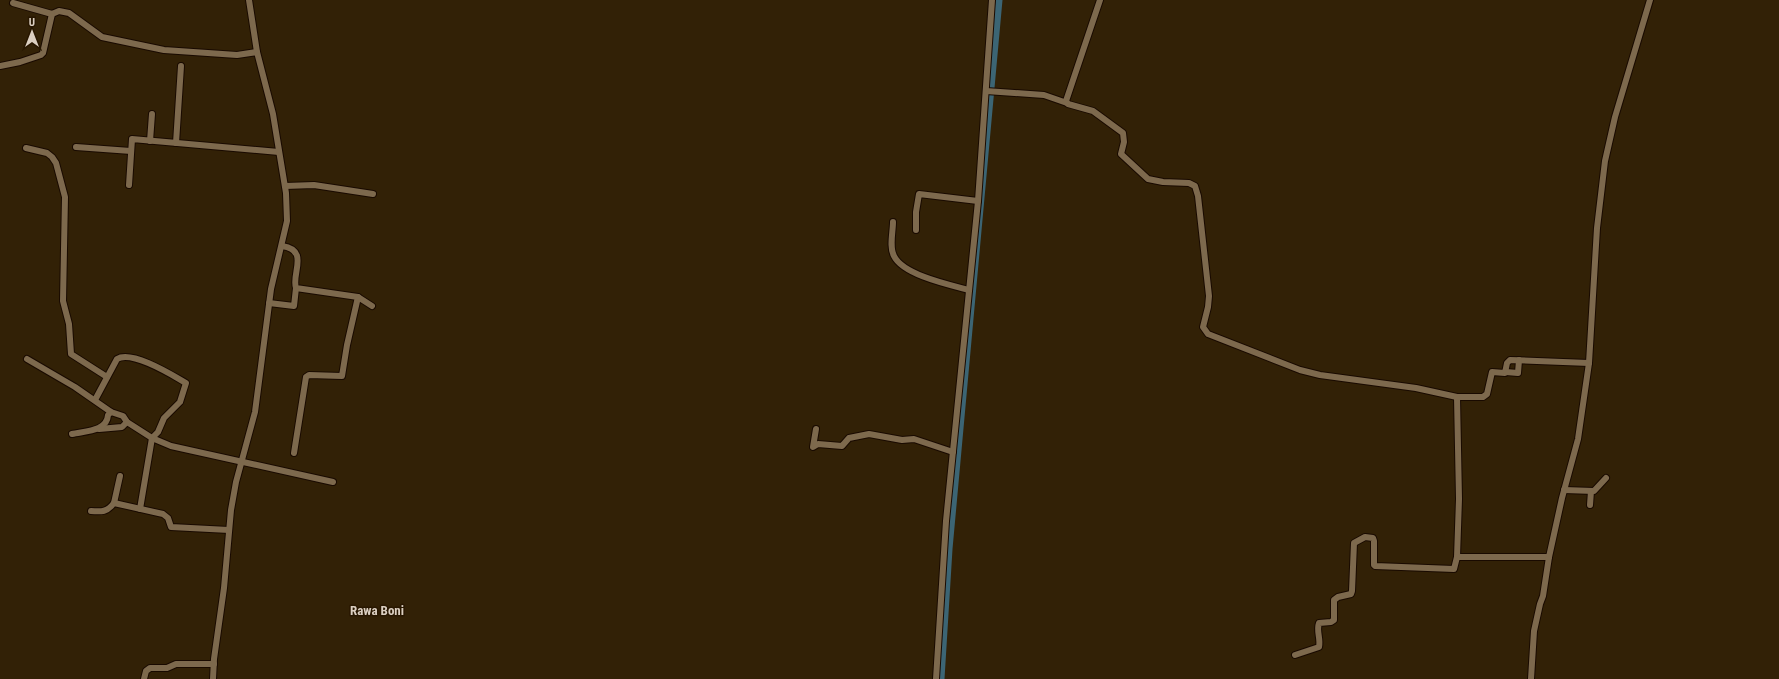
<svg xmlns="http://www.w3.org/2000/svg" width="1779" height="679" viewBox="0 0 1779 679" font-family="'Roboto Condensed',sans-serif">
	<rect width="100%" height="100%" fill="#322106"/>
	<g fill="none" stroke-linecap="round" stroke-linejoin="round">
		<polyline stroke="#3c6574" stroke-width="7" points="941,679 949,549 999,0"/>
		<g stroke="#190a00" stroke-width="8">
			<g id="minor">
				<polyline points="1100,0 1066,101 1068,104 1093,111 1123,133 1124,142 1121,154 1148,179 1163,182 1189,183 1195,186 1198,196 1209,296 1208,307 1203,327 1208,334 1300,370 1320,375 1416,388 1457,397 1483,397 1487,394 1492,372 1505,373 1507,363 1510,360 1589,363"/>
				<polyline points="13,3 52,14 59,11 69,13 102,37 164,50 237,55 257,52"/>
				<polyline points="0,66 20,62 41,55 43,53 52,14"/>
				<polyline points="986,91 1044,95 1067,103"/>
				<polyline points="150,141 152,114"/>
				<polyline points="176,143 181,66"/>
				<polyline points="76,147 131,151"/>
				<polyline points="26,148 47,153 52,157 56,163 65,197 63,301 69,324 71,354 107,377"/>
				<polyline points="129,185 132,139 279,152"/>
				<polyline points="285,186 314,185 373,194"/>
				<path d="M893,222C893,232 889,247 894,256C903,275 950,285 969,290"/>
				<polyline points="916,230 916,212 919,194 978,201"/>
				<path d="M282,246C310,250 291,274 296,288L358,297L372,306"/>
				<polyline points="269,303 294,306 296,288"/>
				<polyline points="27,359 75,387 111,412 123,416 127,422 152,438 171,446 333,482"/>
				<polyline points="1506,372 1518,373 1519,360"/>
				<polyline points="1457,397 1459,499 1457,557 1549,557"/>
				<path d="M95,400L117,359C132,350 172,375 186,383L180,402L164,418L158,432L152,438L140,509"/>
				<polyline points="99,429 122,427 127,422"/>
				<polyline points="816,429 813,447 818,444 842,446 849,438 869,434 902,440 914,439 953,452"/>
				<path d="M72,434C84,431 107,432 108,415L111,412"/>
				<polyline points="294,453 306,377 309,375 342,376 347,345 358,297"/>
				<polyline points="1564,490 1594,491 1606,478"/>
				<polyline points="114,503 120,476"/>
				<polyline points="1590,505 1591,491"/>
				<path d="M91,511C102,512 107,512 114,503L163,514L168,518L171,527L229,530"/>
				<path d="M1295,655L1319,647C1321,639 1316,631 1319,623L1331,622L1334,620V600L1338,597L1351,594L1352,591L1354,543L1365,537L1373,538L1374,541V565L1375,566L1454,569L1457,557"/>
				<polyline points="144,679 146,671 150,668 167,668 176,664 214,664"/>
				<polyline points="213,679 214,659 224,588 231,510 236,482 255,412 271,289 287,221 286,193 273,114 257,52 249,0"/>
				<polyline points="936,679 946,521 978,201 992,0"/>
				<polyline points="1531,679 1534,631 1540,604 1543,596 1549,557 1562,498 1578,439 1589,363 1597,228 1605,161 1615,117 1650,0"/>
			</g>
		</g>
		<use href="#minor" stroke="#7d694d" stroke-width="6"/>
	</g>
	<g text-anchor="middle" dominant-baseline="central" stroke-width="3" stroke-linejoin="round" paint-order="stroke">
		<g font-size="13" font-weight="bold" fill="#dbcfc1" stroke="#281700">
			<text x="377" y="610">Rawa Boni</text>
		</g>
	</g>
	<g transform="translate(32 32)" stroke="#281700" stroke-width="3" paint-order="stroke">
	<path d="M0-3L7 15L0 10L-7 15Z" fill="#dbcfc1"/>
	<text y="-6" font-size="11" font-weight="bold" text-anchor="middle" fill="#dbcfc1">U</text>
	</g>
</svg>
